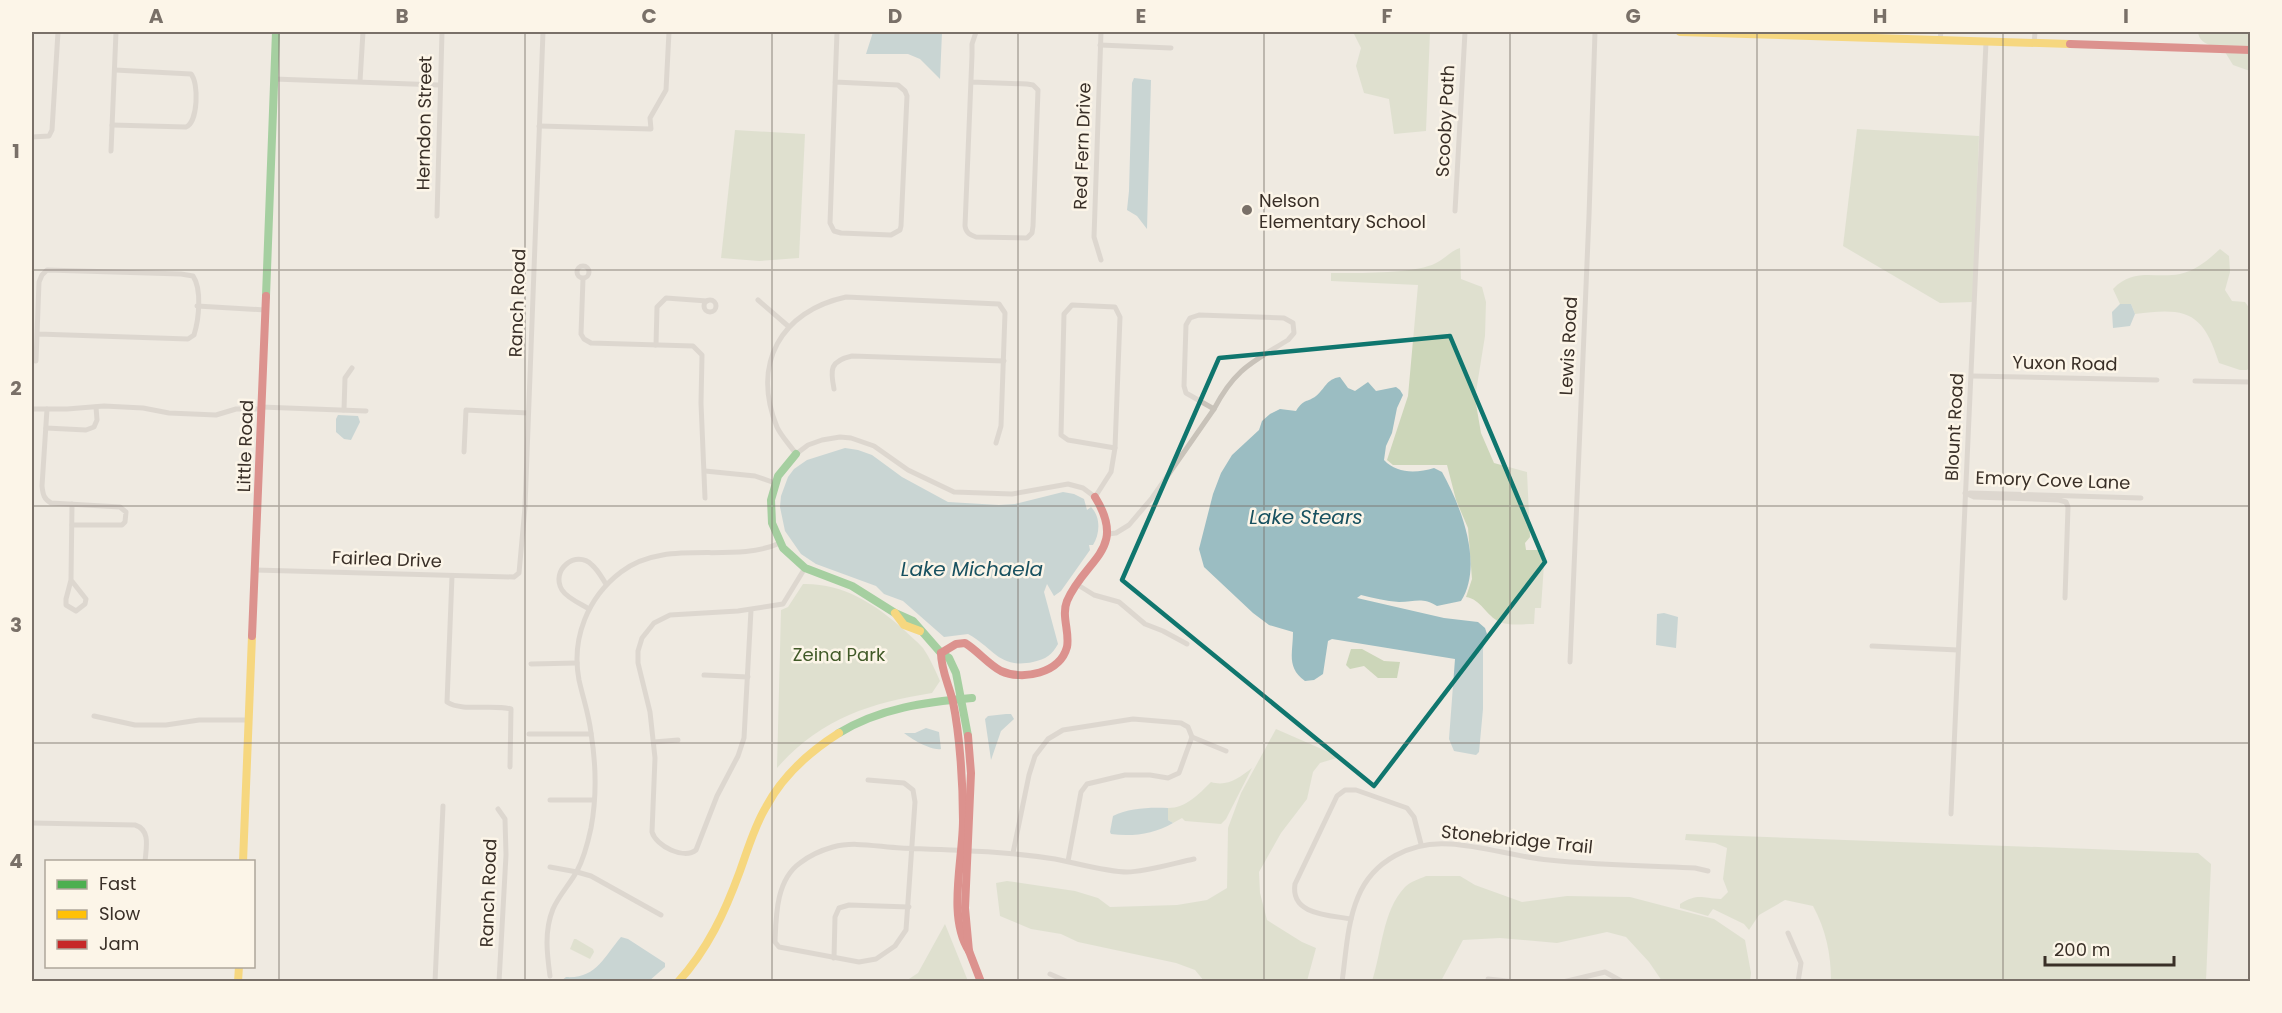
<svg xmlns="http://www.w3.org/2000/svg" width="2282" height="1013" viewBox="0 0 2282 1013" font-family="Poppins,sans-serif">
	<rect width="100%" height="100%" fill="#efeae1"/>
	<g fill="#ccd6b9">
		<polygon points="1353,32 1430,32 1426,131 1394,134 1389,99 1364,93 1356,66 1361,48"/>
		<path d="M2198,32H2250V48C2236,47 2200,52 2198,32Z"/>
		<polygon points="2225,52 2250,53 2250,71 2233,65"/>
		<polygon points="1857,129 1979,136 1973,302 1940,303 1843,246"/>
		<polygon points="735,130 805,134 799,258 759,261 721,258"/>
		<path d="M1460,248L1461,279L1482,287L1486,302L1485,336L1475,398L1481,433L1494,463L1527,472L1530,537L1525,543L1526,550H1545L1541,608H1535L1534,624C1524,624 1509,626 1500,622C1486,616 1481,599 1466,597L1472,579L1468,528L1456,500L1447,465H1393L1387,460L1408,396L1418,285L1331,281V273C1355,273 1416,274 1436,263C1445,259 1450,251 1460,248Z"/>
		<path d="M2220,249L2229,256L2230,272L2225,290L2232,301L2245,302L2250,309V367L2247,370H2240L2219,363C2203,312 2187,307 2135,314L2131,304H2120L2113,289C2134,267 2155,279 2180,274C2197,270 2208,260 2220,249Z"/>
		<path d="M803,584C842,583 874,603 903,629C909,635 917,641 923,648C930,658 935,670 940,681L932,693C869,703 820,719 777,768L781,610L788,607Z"/>
		<polygon points="1351,649 1362,649 1384,661 1400,662 1397,678 1378,678 1364,666 1350,669 1346,665"/>
		<polygon points="1276,729 1340,757 1320,763 1313,772 1307,799 1281,833 1259,872 1260,893 1267,920 1302,942 1316,948 1307,981 1204,981 1195,970 1176,963 1078,942 1061,934 1031,929 1000,916 996,883 1007,881 1075,891 1098,898 1110,907 1177,905 1207,900 1227,888 1228,828 1241,793"/>
		<path d="M1252,768L1226,819L1221,824L1185,821L1182,818L1173,823L1168,820V808C1186,808 1199,794 1211,782C1227,787 1239,778 1252,768Z"/>
		<path d="M1686,834L2198,853L2211,864L2206,981H1831C1831,954 1826,930 1813,906L1785,900L1759,915L1749,930L1744,924L1713,909L1708,916L1680,908V904C1698,893 1701,898 1721,899L1728,892L1723,879L1727,848L1715,843L1685,840Z"/>
		<path d="M1426,876H1460L1475,885L1522,902L1567,896L1630,897L1714,919L1745,940L1751,973L1750,981H1662L1649,962L1626,937L1607,932L1557,943L1500,938L1463,940L1441,981H1372C1382,952 1382,911 1405,887C1410,882 1419,879 1426,876Z"/>
		<polygon points="945,924 968,981 906,981 918,973"/>
		<polygon points="574,939 576,939 593,949 594,952 590,959 570,949"/>
	</g>
	<g fill="#9bbdc2">
		<polygon points="873,32 942,32 940,79 920,59 908,54 866,54"/>
		<polygon points="1134,78 1151,80 1147,229 1137,216 1127,210 1129,191 1132,83"/>
		<polygon points="2120,304 2131,304 2135,314 2130,326 2113,328 2112,312"/>
		<path d="M1340,377L1348,388L1355,391L1368,382L1376,391L1396,387L1400,390L1403,395L1397,408L1392,433L1386,446L1384,460C1397,474 1417,473 1434,468L1442,472C1461,506 1484,565 1461,601L1437,606C1422,597 1415,602 1399,602C1386,601 1373,598 1361,595L1357,598L1444,618L1478,622L1485,628L1487,634L1483,649V709L1479,752L1476,755L1454,751L1449,739L1455,659L1332,639L1328,641L1323,674L1314,680L1305,681C1286,667 1293,653 1293,632L1269,625L1253,613L1204,567L1199,549L1213,494L1221,473L1232,455L1259,430L1262,421L1270,414L1280,409L1296,411C1304,398 1307,403 1316,396C1325,389 1326,379 1340,377Z"/>
		<polygon points="338,415 358,416 360,422 351,440 344,439 336,432 336,419"/>
		<path d="M845,448L858,450L872,455L902,477L948,502L999,505L1015,504L1063,492L1074,494L1084,499L1087,510L1091,507C1101,517 1100,534 1093,545H1089L1090,550L1061,591L1054,596L1047,584L1044,592L1058,644C1052,655 1046,659 1033,662C999,669 995,649 968,634L944,637L903,601L884,594L876,586L816,564L801,554L785,531L780,507L781,496L788,477L794,469L807,460Z"/>
		<polygon points="1664,613 1678,617 1676,648 1656,645 1657,614"/>
		<polygon points="1006,714 1011,714 1014,719 1001,731 991,760 985,719 988,716"/>
		<path d="M926,728L939,732L941,749C932,751 911,739 904,733H915Z"/>
		<path d="M1168,808V820L1173,823C1154,834 1132,837 1111,834L1110,832L1113,816C1129,808 1150,807 1168,808Z"/>
		<path d="M621,937L628,939L665,963V967L649,981H561L566,977C596,979 604,957 621,937Z"/>
	</g>
	<g fill="none" stroke-linecap="round" stroke-linejoin="round">
		<g stroke="#c8c2b9" stroke-width="5">
			<polyline points="1101,32 1094,237 1101,260"/>
			<polyline points="1940,39 1941,32"/>
			<polyline points="2034,44 2035,32"/>
			<polyline points="1100,45 1171,48"/>
			<polyline points="274,79 439,85"/>
			<polyline points="360,81 363,32"/>
			<polyline points="835,82 898,85 905,91 907,96 901,226 900,230 891,235 841,233 834,231 830,223 837,32"/>
			<path d="M971,82L1027,84L1033,85L1038,90L1033,226L1032,233L1027,238L976,237C970,235 966,233 965,226L972,55V44L976,32"/>
			<path d="M112,125L186,127C198,122 199,83 191,74L115,70"/>
			<polyline points="539,126 651,129 650,118 666,90 669,32"/>
			<polyline points="32,137 49,136 52,130 58,32"/>
			<polyline points="111,151 116,32"/>
			<polyline points="1455,211 1465,32"/>
			<polyline points="437,216 442,32"/>
			<circle cx="583" cy="272" r="6"/>
			<polyline points="583,279 581,334 584,339 591,343 693,346 702,355 701,403 705,498"/>
			<circle cx="710" cy="306" r="6"/>
			<polyline points="758,300 788,326"/>
			<polygon points="1072,305 1115,307 1120,317 1115,448 1068,440 1061,435 1064,314"/>
			<polyline points="197,306 265,310"/>
			<path d="M1199,315L1284,318L1293,323L1294,333L1288,340C1251,363 1235,369 1214,409L1186,393L1184,386L1186,325L1190,318Z"/>
			<polyline points="656,345 657,307 666,298 707,301"/>
			<path d="M36,361L39,282L42,275L47,270L181,274L193,276C202,289 199,319 194,335L188,339L38,334"/>
			<polyline points="1972,376 2157,380"/>
			<polyline points="2195,381 2250,382"/>
			<path d="M834,389C830,369 830,361 852,356L1004,361"/>
			<polyline points="261,407 366,411"/>
			<polyline points="32,409 67,409 104,406 143,408 169,413 216,415 236,409 261,409"/>
			<path d="M47,409L42,486C43,495 44,499 51,503L120,507L126,512L125,522L122,525H72"/>
			<polyline points="344,410 345,378 352,368"/>
			<polyline points="46,428 86,430 94,427 97,420 96,407"/>
			<path d="M996,443L1001,426L1005,313L999,304L846,297C781,311 751,364 777,427C781,436 790,445 796,454L808,445L822,440L840,437L851,438L874,446L908,470L954,492L1012,494L1068,484L1083,488L1095,497L1111,472L1115,448"/>
			<polyline points="464,452 466,410 528,413"/>
			<polyline points="705,471 755,476 775,483"/>
			<polyline points="1965,493 1974,497 2059,500 2066,502 2068,507 2065,598"/>
			<polyline points="1970,493 2141,498"/>
			<polyline points="1108,534 1116,533 1129,525 1152,498 1214,409"/>
			<polyline points="255,570 514,577 519,573 525,507 543,32"/>
			<path d="M452,576L447,702C462,712 493,704 511,709L510,767"/>
			<polyline points="71,580 86,599 85,604 76,611 66,605 66,599 71,580 72,504"/>
			<polyline points="1078,585 1094,595 1119,602 1145,624 1163,631 1187,644"/>
			<path d="M589,609C581,604 567,598 562,590C550,570 576,549 592,565C598,570 602,578 606,584"/>
			<path d="M751,610L744,738L738,756L717,796L696,850C684,860 656,846 652,832L655,758L650,712L638,663V651L642,638L654,623L670,615L738,611L783,604L805,568"/>
			<polyline points="1872,646 1958,650"/>
			<polyline points="1570,662 1589,216 1595,32"/>
			<polyline points="531,664 577,663"/>
			<polyline points="704,675 748,677"/>
			<polyline points="94,716 135,725 166,725 199,720 249,720"/>
			<polyline points="529,734 591,734"/>
			<polyline points="1192,737 1226,751"/>
			<polyline points="654,742 678,740"/>
			<path d="M868,780L904,783L913,790L915,802L906,930L895,946L876,959L859,962L779,947L775,942C776,916 776,880 800,863C809,856 822,850 833,847C854,841 879,847 901,848C953,850 1004,851 1055,859C1076,863 1108,872 1127,872C1145,872 1175,863 1194,859"/>
			<polyline points="550,800 594,800"/>
			<polyline points="498,809 505,819 506,855 499,982"/>
			<polyline points="1951,814 1986,42"/>
			<path d="M32,823L135,825C151,830 146,848 145,862"/>
			<polyline points="1013,853 1029,775 1035,756 1048,739 1063,730 1133,719 1181,723 1188,727 1192,737 1179,773 1168,778 1150,775 1125,775 1087,784 1081,792 1068,861"/>
			<polyline points="550,867 577,872 591,876 661,915"/>
			<path d="M1351,919C1329,915 1290,915 1295,884L1337,796L1345,790H1356L1407,808L1414,817L1421,844"/>
			<polyline points="1788,933 1801,963 1798,982"/>
			<polyline points="834,958 835,917 839,908 849,905 909,907"/>
			<polyline points="1050,974 1068,982"/>
			<path d="M550,976C547,954 544,931 553,909C559,895 570,884 577,871C584,858 588,842 591,828C597,796 596,764 591,733C589,715 583,698 579,680C571,638 588,597 621,572C666,537 732,565 780,543"/>
			<polyline points="1488,979 1516,982"/>
			<polyline points="435,982 443,806"/>
			<path d="M1342,982C1346,954 1347,923 1358,897C1373,860 1412,841 1450,844C1484,846 1516,857 1549,860C1597,865 1647,866 1695,868L1708,871"/>
			<polyline points="1563,982 1605,972 1623,982"/>
		</g>
		<g stroke="#4caf50" stroke-width="8">
			<polyline points="266,296 276,32"/>
			<polyline points="796,454 778,476 771,500 772,523 783,548 805,568 852,586 895,613 913,621 941,653 949,658 956,673 968,736"/>
			<path d="M839,733C880,708 926,702 972,698"/>
		</g>
		<g stroke="#ffc107" stroke-width="8">
			<polyline points="1680,32 2070,44"/>
			<polyline points="895,613 904,625 920,631"/>
			<polyline points="243,862 252,636"/>
			<polyline points="238,982 239,966"/>
			<path d="M678,982C708,949 725,912 740,871C748,849 754,827 766,807C783,775 809,752 839,733"/>
		</g>
		<g stroke="#c62828" stroke-width="8">
			<polyline points="2070,44 2250,50"/>
			<polyline points="252,636 266,296"/>
			<path d="M941,653L956,644L965,643C978,651 988,664 1001,671C1023,681 1060,673 1067,647C1070,632 1061,616 1067,601C1085,559 1128,550 1095,497"/>
			<path d="M941,653C941,670 949,685 953,702C960,736 963,785 963,820C963,860 947,917 969,951"/>
			<polyline points="968,736 971,773 965,908 969,951 981,982"/>
		</g>
	</g>
	<path d="M0 0H2282V1013H0ZM1450,336L1545,562L1374,786L1122,580L1219,358Z" fill="#efeae1" fill-opacity=".55" fill-rule="evenodd"/>
	<path fill="none" stroke="#0f766e" stroke-width="4.5" stroke-linejoin="round" d="M1450,336L1545,562L1374,786L1122,580L1219,358Z"/>
	<path fill="none" stroke="#797068" stroke-width="1.5" stroke-opacity="0.55" d="M279,32V982M525,32V982M772,32V982M1018,32V982M1264,32V982M1510,32V982M1757,32V982M2003,32V982M32,270H2250M32,506H2250M32,743H2250"/>
	<circle fill="#797068" stroke="#fcf5e8" stroke-width="2" cx="1247" cy="210" r="6"/>
	<g text-anchor="middle" dominant-baseline="central" stroke-width="5" stroke-linejoin="round" paint-order="stroke">
		<g font-size="18" fill="#392f27" stroke="#fcf5e8">
			<text transform="translate(1445 121) rotate(-87)">Scooby Path</text>
			<text transform="translate(424 123) rotate(-89)">Herndon Street</text>
			<text transform="translate(1082 146) rotate(-88)">Red Fern Drive</text>
			<text transform="translate(517 303) rotate(-88)">Ranch Road</text>
			<text transform="translate(1568 346) rotate(-87)">Lewis Road</text>
			<text transform="translate(2065 363) rotate(1)">Yuxon Road</text>
			<text transform="translate(1954 427) rotate(-87)">Blount Road</text>
			<text transform="translate(245 446) rotate(-88)">Little Road</text>
			<text transform="translate(2053 480) rotate(2)">Emory Cove Lane</text>
			<text transform="translate(387 559) rotate(2)">Fairlea Drive</text>
			<text transform="translate(1517 839) rotate(6)">Stonebridge Trail</text>
			<text transform="translate(488 893) rotate(-88)">Ranch Road</text>
		</g>
		<g font-size="18" fill="#392f27" stroke="#fcf5e8" text-anchor="start">
			<text x="1259" y="200">Nelson<tspan x="1259" dy="21">Elementary School</tspan></text>
		</g>
		<g font-size="18" fill="#415a28" stroke="#fcf5e8">
			<text x="839" y="654">Zeina Park</text>
		</g>
		<g font-size="20" font-style="italic" fill="#185160" stroke="#fcf5e8">
			<text x="1306" y="517">Lake Stears</text>
			<text x="972" y="569">Lake Michaela</text>
		</g>
	</g>
	<rect width="2282" height="1013" fill="none" stroke="#fcf5e8" stroke-width="66"/>
	<rect x="45" y="860" width="210" height="108" fill="#fcf5e8" stroke="#aea69b" stroke-width="1.5"/>
	<rect x="57" y="880" width="30" height="9" fill="#4caf50" stroke="#aea69b" stroke-width="1.5"/>
	<text x="99" y="890" font-size="18" fill="#392f27">Fast</text>
	<rect x="57" y="910" width="30" height="9" fill="#ffc107" stroke="#aea69b" stroke-width="1.5"/>
	<text x="99" y="920" font-size="18" fill="#392f27">Slow</text>
	<rect x="57" y="940" width="30" height="9" fill="#c62828" stroke="#aea69b" stroke-width="1.5"/>
	<text x="99" y="950" font-size="18" fill="#392f27">Jam</text>
	<path d="M2045 956v9h129v-9" fill="none" stroke="#392f27" stroke-width="3"/>
	<text x="2054" y="956" font-size="18" fill="#392f27" stroke="#fcf5e8" stroke-width="4.5" paint-order="stroke">200 m</text>
	<rect x="33" y="33" width="2216" height="947" fill="none" stroke="#797068" stroke-width="2"/>
	<g font-size="20" text-anchor="middle" font-weight="bold" fill="#797068">
		<text x="156" y="23">A</text>
		<text x="402" y="23">B</text>
		<text x="649" y="23">C</text>
		<text x="895" y="23">D</text>
		<text x="1141" y="23">E</text>
		<text x="1387" y="23">F</text>
		<text x="1633" y="23">G</text>
		<text x="1880" y="23">H</text>
		<text x="2126" y="23">I</text>
		<text x="16" y="158">1</text>
		<text x="16" y="395">2</text>
		<text x="16" y="632">3</text>
		<text x="16" y="868">4</text>
	</g>
</svg>
